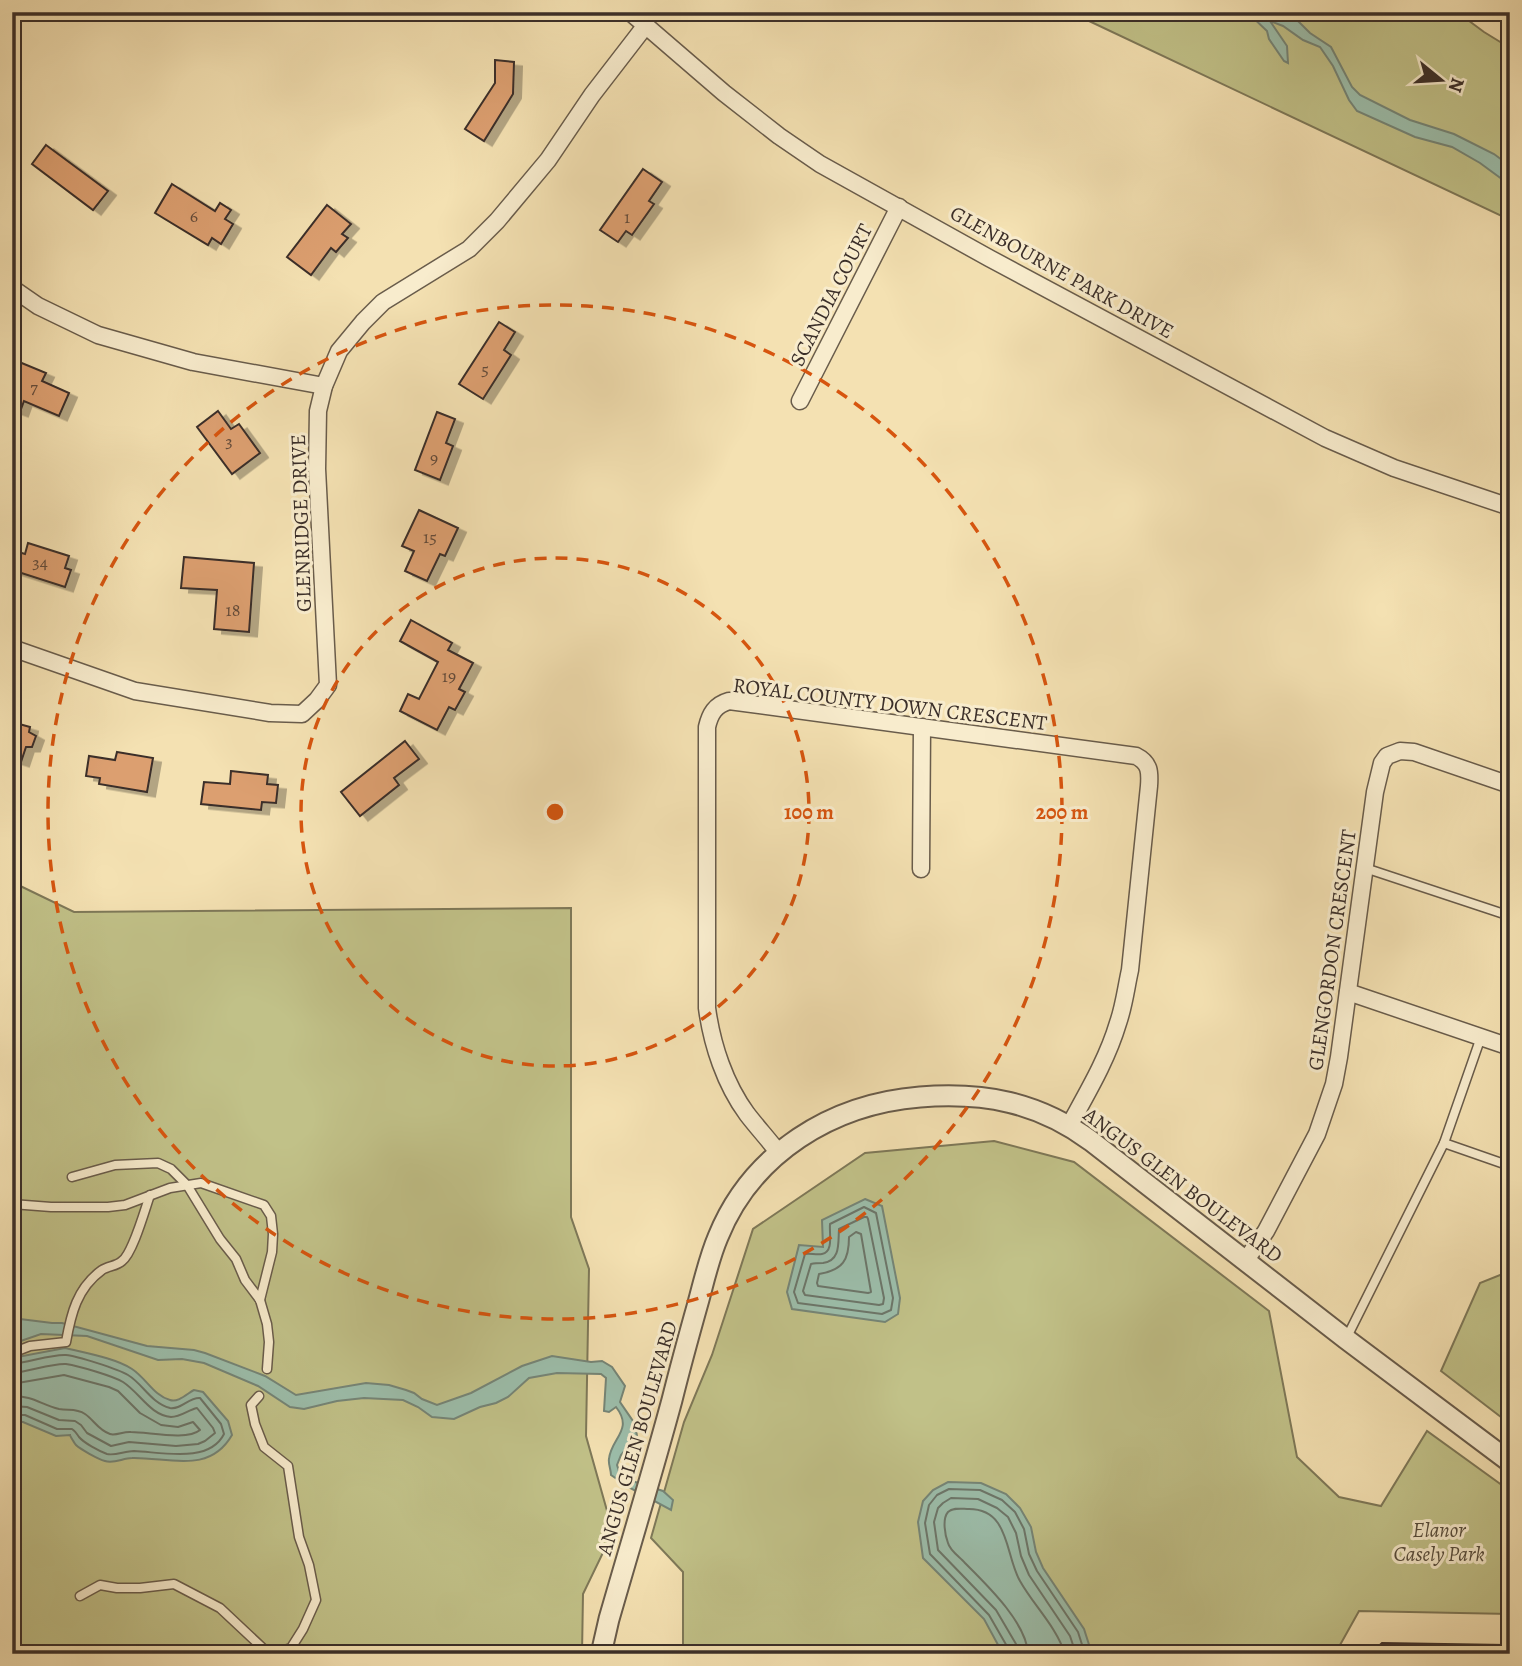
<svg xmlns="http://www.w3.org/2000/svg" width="1522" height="1666" viewBox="0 0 1522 1666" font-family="Alegreya,serif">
	<defs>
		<filter id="shadow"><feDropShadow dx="8" dy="4.5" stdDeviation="0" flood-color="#0004"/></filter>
	</defs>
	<rect width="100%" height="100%" fill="#f4e1b2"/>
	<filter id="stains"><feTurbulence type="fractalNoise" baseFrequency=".00286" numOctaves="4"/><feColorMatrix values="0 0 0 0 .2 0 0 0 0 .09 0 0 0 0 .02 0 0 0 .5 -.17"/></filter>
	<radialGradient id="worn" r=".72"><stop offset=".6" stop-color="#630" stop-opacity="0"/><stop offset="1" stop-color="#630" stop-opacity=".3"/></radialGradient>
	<g fill="#c1c188" stroke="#7e7858" stroke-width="2">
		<polygon points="1070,12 1457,12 1484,32 1510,48 1510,220"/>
		<polygon points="12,882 74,912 571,908 571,1217 589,1269 586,1436 613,1532 583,1594 582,1654 12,1654"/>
		<polygon points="994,1141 1074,1162 1269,1311 1297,1457 1339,1497 1381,1506 1427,1431 1510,1491 1510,1614 1359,1611 1335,1654 683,1654 683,1572 651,1538 684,1422 712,1355 753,1229 865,1153"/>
		<polygon points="1510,1271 1510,1424 1441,1371 1480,1283"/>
	</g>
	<g fill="#9cbeab" stroke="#758577" stroke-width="2">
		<polygon points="1247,12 1286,12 1294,17 1310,33 1331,47 1352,87 1360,95 1410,120 1454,134 1494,154 1510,166 1510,185 1480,163 1452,147 1415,137 1357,111 1349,100 1333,66 1320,47 1303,40 1283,26 1270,21 1287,46 1288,63 1284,61 1269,39 1267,31"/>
		<polygon points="865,1199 882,1206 900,1298 898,1314 885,1322 792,1309 787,1292 799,1245 823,1247 822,1220"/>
		<path d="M12,1318L52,1323H62L147,1346L194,1350L205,1353L265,1376L296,1395L366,1383L389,1385L406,1390L414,1393L422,1399L437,1405L471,1393L522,1366L552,1356L591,1362L602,1361L612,1367L625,1386L620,1402L635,1424L637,1436L621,1455L617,1465L620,1474L626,1479L663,1491L673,1500L671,1510L630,1488L611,1475C611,1470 608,1463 609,1459C611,1438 634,1430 616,1407L609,1412L604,1411L606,1378L601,1374L557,1373L529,1378L508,1397L496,1403L480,1407L454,1419L432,1417L418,1407L403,1400L364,1398L337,1401L304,1409L290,1407L258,1386L204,1363L182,1359L158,1360L87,1336L41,1334L12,1344Z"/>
		<path d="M65,1348C85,1353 115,1358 132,1369C146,1378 154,1396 170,1400C178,1403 188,1393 194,1390L203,1392L228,1421L232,1435C209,1475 168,1457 132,1458C123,1458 114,1464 105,1461C98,1459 80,1449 76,1445C75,1444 70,1436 70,1435L56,1436L23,1422H12V1358Z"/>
		<polygon points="948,1482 981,1483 1006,1494 1020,1508 1031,1527 1036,1552 1043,1568 1084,1629 1092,1654 1003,1654 984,1619 923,1558 918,1522 923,1501 933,1490"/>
	</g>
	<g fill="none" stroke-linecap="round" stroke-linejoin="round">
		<g stroke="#6c766a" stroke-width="2">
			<path d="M864,1207L876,1213L893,1298L891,1310L882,1314L798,1303L794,1292L805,1254C810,1253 816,1255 822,1254C834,1252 829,1233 830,1224Z"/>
			<path d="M864,1217H867L868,1219L884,1298L883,1304L879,1305L805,1295L803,1291L811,1264C815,1263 819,1263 823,1263C841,1261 838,1242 839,1229Z"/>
			<path d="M856,1232L861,1234L871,1292L868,1293L818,1286L817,1283L819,1274C843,1270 849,1260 849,1237Z"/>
			<path d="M12,1364C28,1363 51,1354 66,1355C77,1356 118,1369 128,1375C143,1384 151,1403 170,1408C181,1410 189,1397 200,1398L221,1424L224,1434C209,1464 161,1452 134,1451C125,1451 115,1456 107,1454C99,1451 84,1443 79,1437C77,1434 75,1431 72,1429H57L25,1415H12"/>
			<path d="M12,1373C28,1372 52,1363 66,1364C79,1366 113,1376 123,1382C140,1393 150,1415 171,1417C181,1417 188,1410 197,1408L213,1428L215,1433L205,1441L198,1444L176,1446L129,1442L111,1446L87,1433L81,1425L75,1421L59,1420L27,1407L12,1406"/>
			<path d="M12,1384L64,1375L109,1387L118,1391L140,1413L161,1425L178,1427L193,1422L200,1430C187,1441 149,1432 131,1432C124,1431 116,1436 110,1434C98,1430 94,1420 85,1414C76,1408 68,1411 59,1409C40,1404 33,1396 12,1396"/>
			<polyline points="1009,1654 1008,1648 989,1615 930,1554 925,1523 929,1505 937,1495 949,1489 980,1490 1002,1500 1015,1512 1024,1529 1029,1554 1037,1571 1078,1632 1085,1654"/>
			<polyline points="1018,1654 1016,1644 996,1610 938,1550 934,1522 938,1508 943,1503 951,1498 978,1499 997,1508 1008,1517 1016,1533 1021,1556 1029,1575 1070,1636 1076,1654"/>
			<path d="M1028,1654C1027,1623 986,1584 965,1563C960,1557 950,1551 948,1543C945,1535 942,1519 948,1512C953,1507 962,1509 969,1509C1010,1509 1005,1555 1020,1581C1034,1606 1056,1626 1065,1654"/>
		</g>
	</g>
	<g fill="#dc9f6f" stroke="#3b2f29" stroke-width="2" filter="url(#shadow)">
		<polygon points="495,60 514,62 513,94 484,141 465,129 495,83"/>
		<polygon points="46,145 108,191 93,210 32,164"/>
		<polygon points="643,169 662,182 649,201 654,204 632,235 626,231 618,242 600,230"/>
		<polygon points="172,184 215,211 220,203 231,210 225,219 233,224 221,244 212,238 208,245 155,213"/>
		<polygon points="327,205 351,224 342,234 348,238 336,252 331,248 311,275 287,257"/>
		<polygon points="499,322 515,332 504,350 511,355 483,399 459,384"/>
		<polygon points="12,359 46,373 42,381 69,393 59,416 24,401 20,412 12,409"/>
		<polygon points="218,411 231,429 239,424 260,453 232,474 197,427"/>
		<polygon points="437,412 455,419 446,443 453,446 440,480 415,470"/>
		<polygon points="419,510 458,528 445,556 440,554 427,581 405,571 414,551 402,546"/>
		<polygon points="28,543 69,556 65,568 71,570 65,587 12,570 12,550 25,554"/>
		<polygon points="184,557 254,563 249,632 214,629 217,590 181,588"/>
		<polygon points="411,620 452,643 448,650 473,663 459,689 465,692 455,710 449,707 437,730 400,711 408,694 419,699 438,662 400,641"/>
		<polygon points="12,722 30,727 29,732 36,736 32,747 26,747 21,762 12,759"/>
		<polygon points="405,741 419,759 394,778 399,785 360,816 341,792"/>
		<polygon points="117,752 153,758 147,792 99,784 100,778 86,776 89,756 115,760"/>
		<polygon points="231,771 268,775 267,784 278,785 276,803 262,802 261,810 201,804 204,782 230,784"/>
		<polygon points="1382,1643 1505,1645 1504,1654 1370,1654"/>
	</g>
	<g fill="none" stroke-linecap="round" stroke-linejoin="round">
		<g stroke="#695c4b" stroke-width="11">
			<g id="service">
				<polyline points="1365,868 1510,916"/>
				<polyline points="1444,1143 1510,1166"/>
				<polyline points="72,1177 115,1165 158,1163 171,1169 187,1185 220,1239 236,1259 245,1280 260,1300 267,1324 269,1342 267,1369"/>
				<polyline points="12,1204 51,1207 108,1207 125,1205 170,1188 201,1183 264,1205 271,1216 273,1234 272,1252 260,1300"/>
				<polyline points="1347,1337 1444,1143 1481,1037"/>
				<path d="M12,1353L30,1346L66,1342C71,1314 77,1288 102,1270C108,1266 117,1266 122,1261C133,1253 145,1209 150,1195"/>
				<polyline points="259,1396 251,1405 255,1424 264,1447 288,1466 299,1537 309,1565 316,1600 303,1629 291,1648 271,1654"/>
				<polyline points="80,1596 100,1585 117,1588 140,1588 174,1584 220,1608 269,1654"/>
			</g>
		</g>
		<g stroke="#695c4b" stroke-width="19">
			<g id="minor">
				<polyline points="630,12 724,93 779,136 820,164 989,258 1325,438 1394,468 1510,507"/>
				<polyline points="12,288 38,306 98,335 193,362 324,386"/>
				<polyline points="800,401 899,207"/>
				<polyline points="12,648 135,691 270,713 302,714 317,700 328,685 317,469 318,411 324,386 339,351 363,322 383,302 469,249 497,221 548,160 592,95 646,25"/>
				<polyline points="921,869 922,727"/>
				<polyline points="1348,992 1510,1047"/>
				<path d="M778,1152C768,1139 757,1127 747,1114C725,1084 712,1045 707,1008V727C710,714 715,705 729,701L1136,756C1150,763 1150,772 1149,786L1130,970C1126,988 1124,1006 1118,1023C1107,1060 1087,1093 1069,1126"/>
				<polyline points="1246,1260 1266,1231 1317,1134 1334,1084 1339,1057 1375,792 1382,763 1387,756 1400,751 1414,752 1510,785"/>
			</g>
		</g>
		<g stroke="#695c4b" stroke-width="23">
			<path id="tertiary" d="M601,1654L609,1619C630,1546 652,1474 672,1400C680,1368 689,1335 698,1303C704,1281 709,1258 718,1237C752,1153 832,1104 920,1097C984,1092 1038,1102 1091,1141L1346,1339L1510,1462"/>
		</g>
		<use href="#service" stroke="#f8eccd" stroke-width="8"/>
		<use href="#minor" stroke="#f8eccd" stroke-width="16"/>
		<use href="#tertiary" stroke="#f8eccd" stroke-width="19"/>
	</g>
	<g fill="none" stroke="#d7550f" stroke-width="3.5" stroke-dasharray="12 9">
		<circle cx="555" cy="812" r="254"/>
		<circle cx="555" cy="812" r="507"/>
	</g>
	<g text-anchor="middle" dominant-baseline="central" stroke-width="6" stroke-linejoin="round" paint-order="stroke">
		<g font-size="18" fill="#634b3a">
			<text x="194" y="216">6</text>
			<text x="627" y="217">1</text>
			<text x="485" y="369">5</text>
			<text x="34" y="387">7</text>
			<text x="229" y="441">3</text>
			<text x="434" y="458">9</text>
			<text x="430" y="537">15</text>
			<text x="40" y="562">34</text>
			<text x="233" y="610">18</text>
			<text x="449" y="676">19</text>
		</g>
		<g font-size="21" fill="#3b2f29" stroke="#f8eccd">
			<text transform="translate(1062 272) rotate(29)">GLENBOURNE PARK DRIVE</text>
			<text transform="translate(831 295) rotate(-63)">SCANDIA COURT</text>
			<text transform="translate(301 523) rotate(-92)">GLENRIDGE DRIVE</text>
			<text transform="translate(890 704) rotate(7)">ROYAL COUNTY DOWN CRESCENT</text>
			<text transform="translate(1332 950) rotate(-82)">GLENGORDON CRESCENT</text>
			<text transform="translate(1183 1185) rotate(37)">ANGUS GLEN BOULEVARD</text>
			<text transform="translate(637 1438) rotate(-74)">ANGUS GLEN BOULEVARD</text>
		</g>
		<g font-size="21" font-style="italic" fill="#564c3c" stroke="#f8eccd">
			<text x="1439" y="1530">Elanor<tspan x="1439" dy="24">Casely Park</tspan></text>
		</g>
	</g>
	<circle cx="555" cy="812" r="10" fill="#d7550f" stroke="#f8eccd" stroke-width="3.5"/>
	<g font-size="21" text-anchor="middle" font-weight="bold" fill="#d7550f" stroke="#f8eccd" stroke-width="6" stroke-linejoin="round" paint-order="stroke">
		<text x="809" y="819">100 m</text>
		<text x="1062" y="819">200 m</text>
	</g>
	<rect width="1522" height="1666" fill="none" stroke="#f4e1b2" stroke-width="42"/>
	<rect x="14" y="14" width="1494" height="1638" fill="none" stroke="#3b2f29" stroke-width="3.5"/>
	<rect x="21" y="21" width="1480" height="1624" fill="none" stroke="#3b2f29" stroke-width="2"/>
	<g transform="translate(1441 80) rotate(108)" stroke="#f8eccd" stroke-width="5" paint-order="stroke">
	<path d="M0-5L12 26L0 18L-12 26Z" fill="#3b2f29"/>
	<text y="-10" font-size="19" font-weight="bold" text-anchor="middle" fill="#3b2f29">N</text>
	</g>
	<rect width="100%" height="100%" filter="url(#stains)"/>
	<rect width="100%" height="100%" fill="url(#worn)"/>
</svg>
